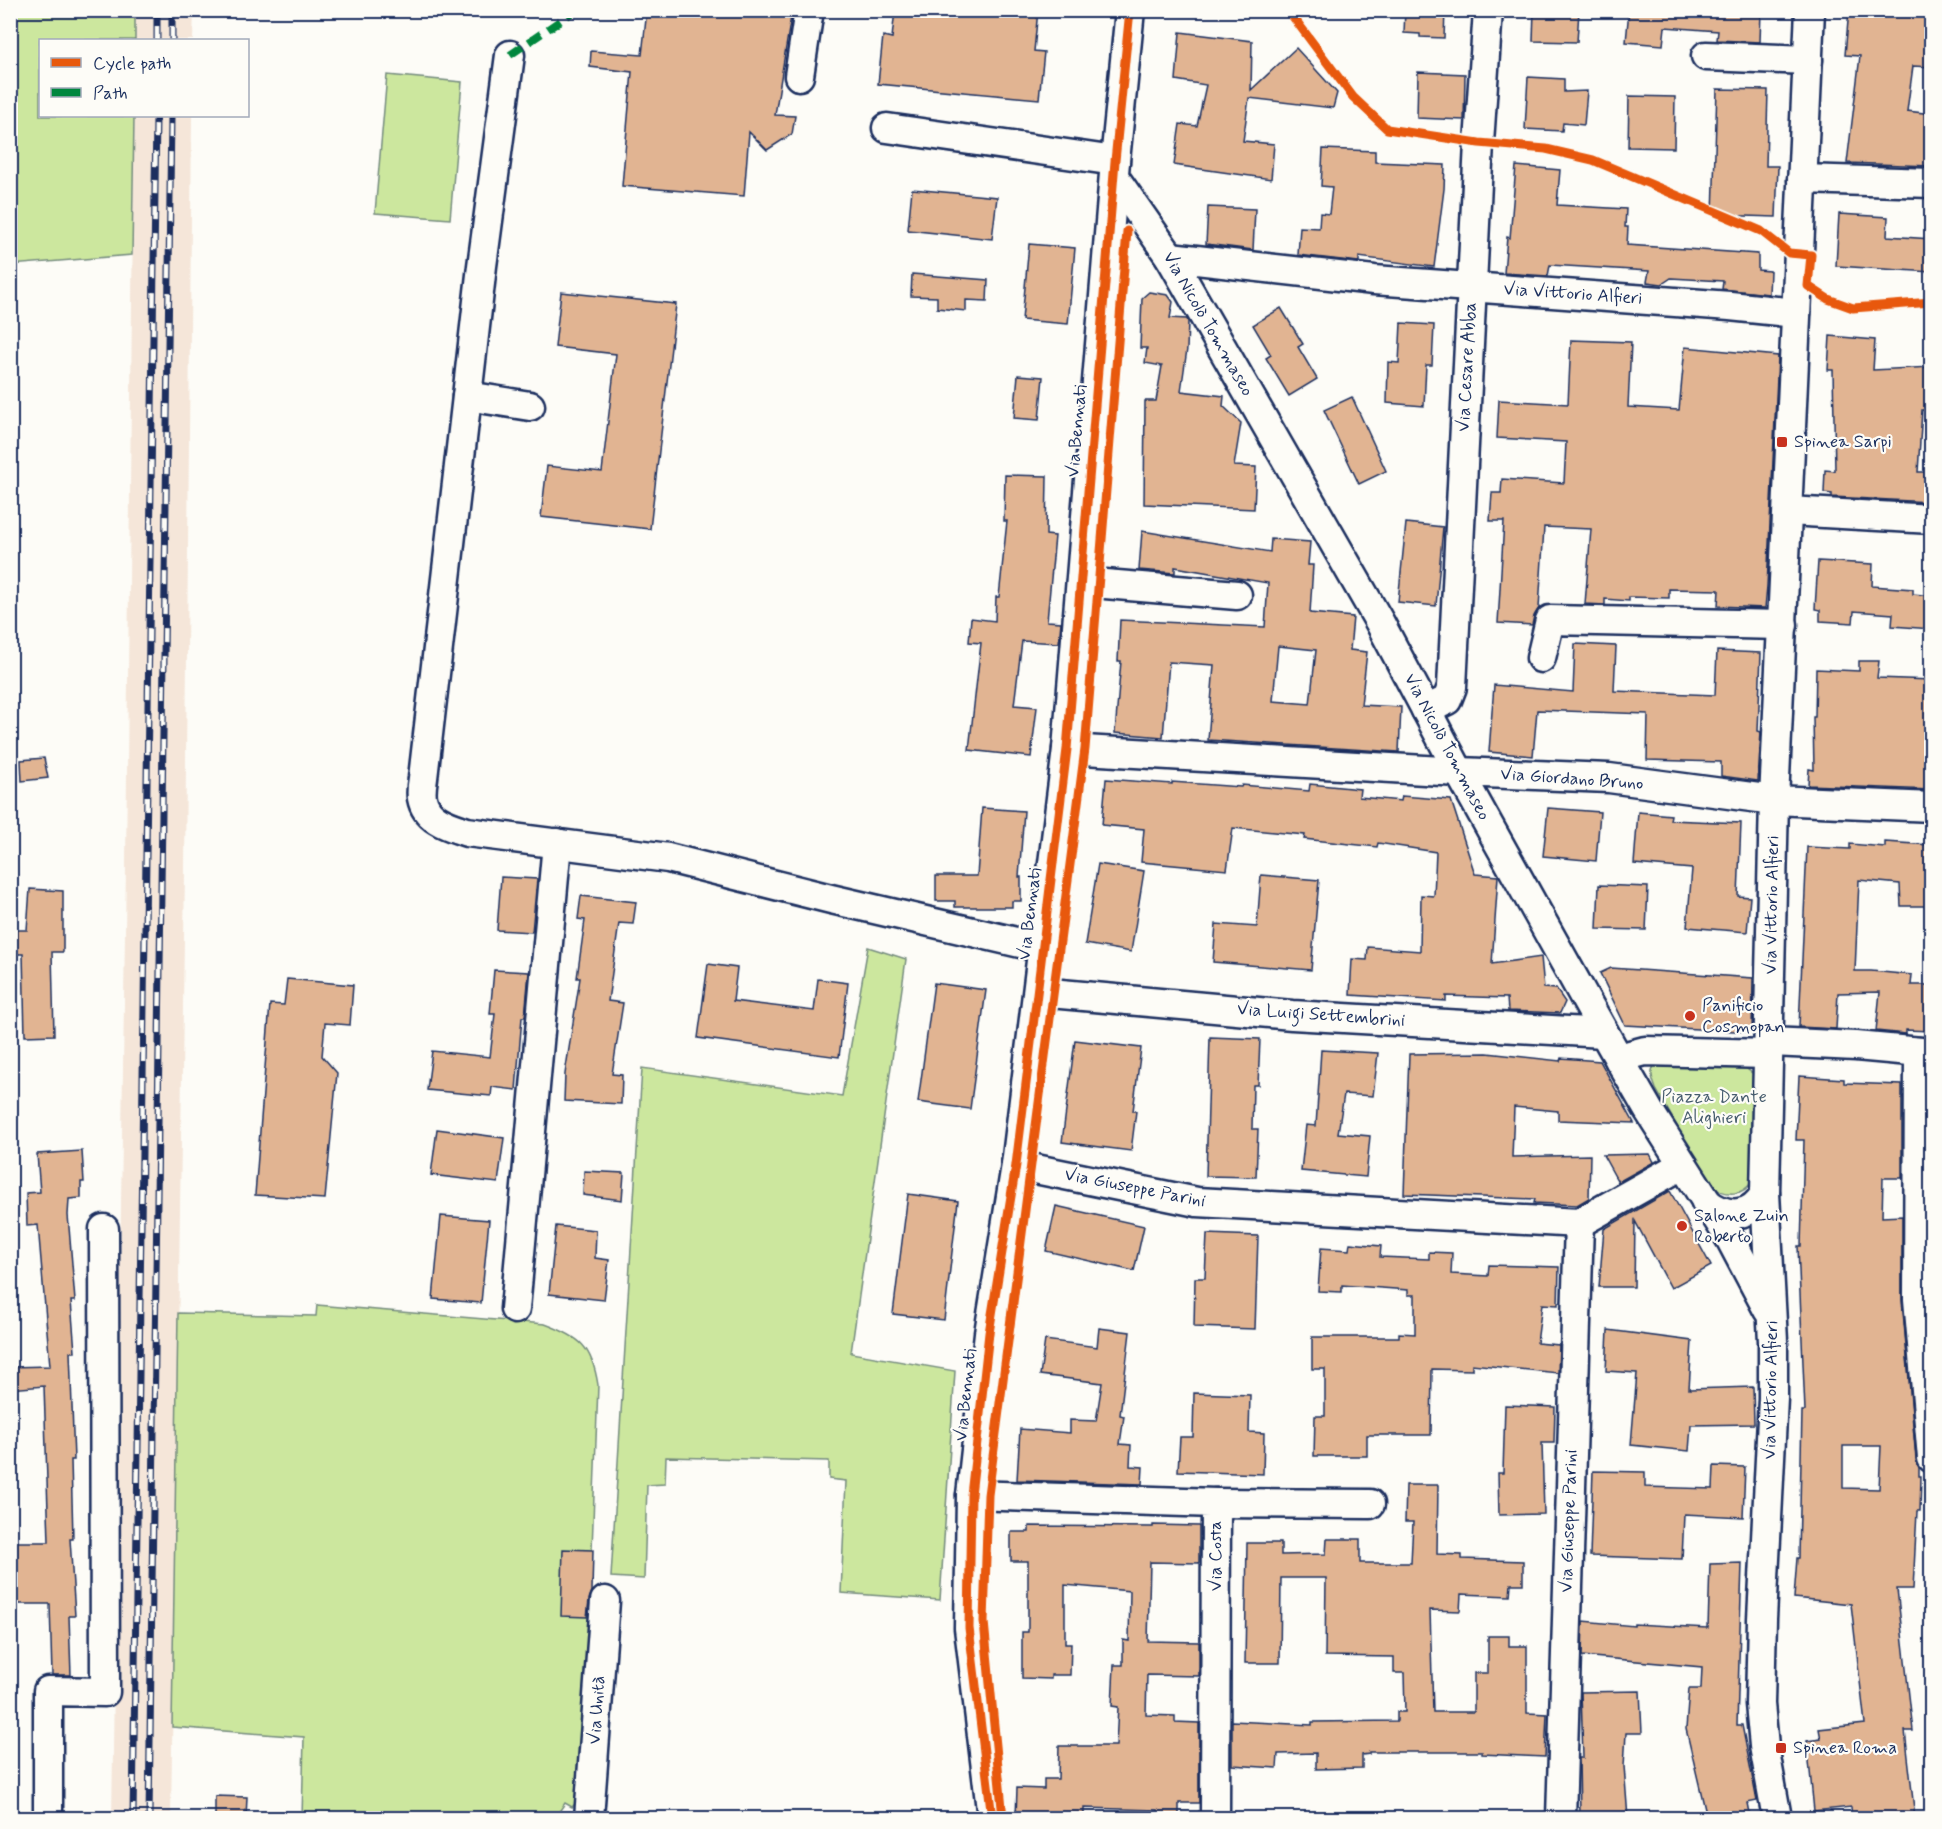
<svg xmlns="http://www.w3.org/2000/svg" width="1942" height="1829" viewBox="0 0 1942 1829" font-family="Mynerve,sans-serif">
	<rect width="100%" height="100%" fill="#fdfcf7"/>
	<filter id="ink" filterUnits="userSpaceOnUse"><feTurbulence type="fractalNoise" baseFrequency=".0167" numOctaves="2"/><feDisplacementMap in="SourceGraphic" scale="12" xChannelSelector="R" yChannelSelector="G"/><feConvolveMatrix kernelMatrix="1 2 1 2 8 2 1 2 1" color-interpolation-filters="sRGB"/></filter>
	<g filter="url(#ink)">
		<g fill="#f5e6d9">
			<polygon points="135,11 194,11 193,40 135,40"/>
			<polygon points="134,116 192,116 185,871 171,1818 112,1818 126,864"/>
		</g>
		<g fill="#cce79e" stroke="#748b7e" stroke-width="1.5">
			<polygon points="11,10 135,11 135,40 40,40 40,116 134,116 132,255 11,265"/>
			<polygon points="387,75 462,82 450,219 375,213"/>
			<polygon points="868,947 906,959 851,1353 955,1371 940,1600 841,1593 846,1481 829,1479 829,1461 666,1457 665,1484 647,1485 644,1579 611,1577 642,1068 842,1096"/>
			<path d="M1655,1065L1744,1067L1756,1076L1753,1180C1743,1197 1726,1196 1711,1186L1656,1089C1653,1080 1649,1073 1655,1065Z"/>
			<path d="M317,1305L545,1324C580,1337 592,1346 598,1385L583,1796L572,1807L565,1803L558,1813L563,1817L561,1818H302L304,1737L172,1727L178,1313L316,1316Z"/>
		</g>
		<g fill="#e1b492" stroke="#1b2f5e" stroke-width="1.5" fill-rule="evenodd">
			<polygon points="647,10 792,10 775,115 795,116 792,134 767,150 749,132 744,196 622,186 632,72 590,67 591,51 642,55"/>
			<polygon points="895,10 1038,10 1034,51 1044,52 1039,99 878,84 883,36 892,38"/>
			<polygon points="1405,10 1445,10 1444,38 1420,37 1420,34 1404,33"/>
			<polygon points="1534,10 1579,10 1577,42 1533,41"/>
			<polygon points="1629,10 1761,10 1760,42 1717,40 1718,31 1665,27 1663,45 1626,42"/>
			<polygon points="1849,10 1932,10 1932,67 1913,66 1907,111 1932,114 1932,166 1847,163 1860,56 1845,55"/>
			<polygon points="1180,32 1252,41 1251,90 1296,48 1337,93 1333,108 1249,98 1243,141 1274,144 1271,179 1174,165 1180,124 1197,126 1206,85 1176,80"/>
			<polygon points="1418,72 1465,74 1464,120 1417,118"/>
			<polygon points="1528,77 1564,79 1564,92 1587,91 1584,125 1563,123 1562,131 1525,129"/>
			<polygon points="1717,89 1768,90 1766,166 1778,166 1776,217 1713,215"/>
			<polygon points="1629,96 1675,97 1674,148 1628,147"/>
			<polygon points="1323,149 1375,151 1375,162 1445,165 1444,189 1434,267 1359,257 1359,262 1298,255 1300,227 1319,228 1320,213 1329,214 1332,187 1321,186"/>
			<polygon points="1516,166 1560,170 1557,205 1626,209 1625,227 1628,227 1627,245 1758,254 1758,270 1770,271 1769,294 1722,289 1723,281 1671,278 1662,284 1647,282 1649,271 1550,265 1548,276 1504,273 1507,237 1510,238"/>
			<polygon points="912,189 997,197 992,239 908,230"/>
			<polygon points="1208,207 1255,209 1253,250 1206,244"/>
			<polygon points="1839,214 1888,217 1887,236 1932,239 1932,272 1836,266"/>
			<polygon points="1029,244 1075,248 1068,324 1022,320"/>
			<polygon points="912,274 988,280 987,301 966,300 966,311 937,308 937,297 911,296"/>
			<polygon points="561,292 676,304 650,529 541,517 547,466 602,472 616,354 555,347"/>
			<polygon points="1149,292 1168,295 1173,302 1170,318 1187,319 1188,322 1187,349 1181,391 1224,396 1223,406 1241,423 1234,466 1256,467 1254,509 1144,504 1145,401 1156,401 1162,366 1145,363 1147,348 1140,348 1142,298"/>
			<polygon points="1281,308 1303,344 1298,347 1317,379 1289,396 1266,358 1271,355 1253,325"/>
			<polygon points="1401,323 1434,325 1432,365 1426,365 1424,406 1387,403 1388,362 1399,363"/>
			<polygon points="1830,336 1875,340 1873,370 1932,367 1932,410 1922,410 1918,472 1925,472 1925,493 1930,493 1930,502 1832,497 1832,494 1824,493 1825,470 1835,471 1833,370 1828,370"/>
			<polygon points="1571,340 1631,342 1628,407 1679,410 1685,347 1778,356 1767,586 1765,608 1718,606 1719,590 1669,589 1669,598 1629,597 1629,601 1605,599 1605,605 1585,604 1591,529 1544,527 1539,608 1534,616 1532,625 1498,623 1504,521 1490,521 1492,493 1501,493 1502,479 1564,483 1566,442 1497,438 1499,400 1568,404"/>
			<polygon points="1018,375 1043,377 1039,420 1014,418"/>
			<polygon points="1352,397 1386,471 1359,484 1324,410"/>
			<polygon points="1005,475 1047,476 1046,535 1055,536 1047,621 1061,622 1059,643 1022,641 1014,705 1037,707 1031,757 969,750 981,643 969,642 971,618 995,621 996,597 999,597 1007,521 1004,521"/>
			<polygon points="1406,523 1443,527 1436,606 1398,602"/>
			<path d="M1142,531L1270,552L1271,539L1310,542L1308,565H1313L1310,613L1353,617L1350,650L1367,652L1361,705L1401,707L1399,752L1208,740L1214,665L1169,662L1163,737L1115,733L1121,661H1118L1120,620L1265,627L1268,583L1175,567V573L1139,570ZM1278,646L1316,650L1310,704L1273,701Z"/>
			<polygon points="1818,561 1873,564 1872,586 1913,589 1913,594 1932,596 1932,629 1892,626 1893,614 1854,611 1853,623 1820,621 1820,610 1815,609"/>
			<polygon points="1575,644 1616,646 1614,691 1715,695 1717,651 1761,653 1758,731 1761,732 1758,781 1721,776 1721,762 1647,760 1648,714 1537,710 1533,756 1489,752 1494,685 1573,692"/>
			<polygon points="1859,661 1879,661 1877,678 1932,680 1932,790 1808,785 1809,769 1814,770 1813,717 1815,717 1816,669 1859,671"/>
			<polygon points="44,758 48,778 22,781 21,760"/>
			<polygon points="1106,779 1172,784 1172,782 1241,787 1242,785 1309,791 1310,784 1360,789 1359,797 1401,801 1402,796 1451,800 1475,874 1498,876 1492,964 1541,957 1544,988 1556,989 1565,1002 1560,1013 1508,1011 1507,998 1446,996 1446,1001 1350,995 1352,959 1367,960 1368,947 1420,951 1421,895 1434,896 1436,852 1378,843 1377,847 1304,839 1305,835 1233,828 1227,870 1141,862 1144,829 1102,825"/>
			<polygon points="982,808 1024,811 1019,877 1021,877 1021,901 1012,901 1012,907 955,907 955,901 936,901 936,876 977,876"/>
			<polygon points="1548,808 1600,812 1596,861 1543,856"/>
			<polygon points="1638,812 1671,815 1670,820 1741,823 1738,896 1750,897 1747,932 1687,927 1692,869 1634,864"/>
			<polygon points="1885,842 1930,845 1927,906 1901,906 1900,884 1859,880 1855,971 1871,971 1912,975 1911,985 1932,985 1932,1031 1906,1030 1906,1034 1876,1031 1880,992 1838,993 1836,1029 1799,1027 1807,847 1850,849 1850,844 1885,847"/>
			<polygon points="1098,864 1144,871 1131,952 1085,944"/>
			<polygon points="1261,875 1319,880 1311,970 1213,962 1216,924 1257,927"/>
			<polygon points="501,877 537,879 532,932 497,930"/>
			<polygon points="1599,885 1648,887 1646,930 1597,929"/>
			<polygon points="30,889 63,891 63,952 52,952 54,1035 25,1036 23,954 16,954 16,930 27,930"/>
			<polygon points="581,896 636,902 633,924 619,923 608,1001 623,1003 612,1074 622,1075 621,1104 564,1101 565,1074 580,978 577,978 585,920 578,919"/>
			<polygon points="708,964 737,968 733,1001 814,1011 818,979 848,983 839,1057 698,1038"/>
			<polygon points="1611,968 1753,978 1752,1032 1625,1025 1600,973"/>
			<polygon points="494,970 529,972 525,1017 522,1017 516,1090 492,1087 491,1096 427,1090 432,1051 490,1057 495,1014 490,1014"/>
			<polygon points="287,979 353,985 350,1025 325,1023 322,1056 337,1073 325,1199 255,1195 270,1004 284,1005"/>
			<polygon points="934,983 986,990 970,1109 918,1102"/>
			<polygon points="1210,1037 1260,1039 1258,1085 1253,1085 1252,1129 1258,1129 1256,1177 1206,1176"/>
			<polygon points="1075,1040 1141,1048 1133,1111 1136,1111 1131,1151 1062,1142"/>
			<polygon points="1321,1050 1378,1053 1373,1096 1344,1094 1338,1133 1370,1136 1366,1177 1301,1171 1306,1125 1316,1126"/>
			<polygon points="1487,1053 1560,1061 1561,1058 1600,1061 1634,1123 1558,1120 1558,1111 1514,1107 1512,1157 1590,1155 1589,1198 1577,1205 1534,1203 1535,1199 1404,1194 1409,1054"/>
			<path d="M1799,1076L1844,1079V1083L1902,1085V1178H1883L1882,1217L1902,1216V1300L1916,1459L1919,1468V1476H1921L1920,1511H1917L1913,1589H1897L1913,1731H1905L1915,1818H1852L1851,1807L1814,1811L1807,1741L1821,1739L1819,1729L1865,1724L1851,1604L1794,1598L1797,1558H1799L1802,1411H1805L1798,1246H1801L1804,1140H1796ZM1843,1446H1881L1879,1489L1843,1488Z"/>
			<polygon points="437,1129 504,1138 498,1183 431,1175"/>
			<polygon points="82,1151 84,1182 81,1182 81,1198 69,1199 68,1215 75,1301 71,1301 75,1352 70,1352 74,1460 71,1460 73,1539 70,1539 75,1616 69,1616 71,1675 52,1675 50,1604 10,1604 10,1542 49,1542 44,1386 10,1389 10,1367 50,1366 38,1225 27,1226 26,1193 40,1192 37,1154"/>
			<polygon points="1650,1154 1654,1162 1618,1182 1603,1155"/>
			<polygon points="584,1171 624,1173 622,1200 583,1195"/>
			<polygon points="1670,1191 1711,1266 1671,1288 1635,1221 1634,1287 1599,1287 1604,1229"/>
			<polygon points="908,1194 958,1201 944,1320 893,1314"/>
			<polygon points="1056,1206 1144,1226 1134,1271 1046,1251"/>
			<polygon points="441,1216 489,1220 481,1303 433,1299"/>
			<polygon points="556,1226 596,1230 595,1258 609,1260 604,1300 549,1294"/>
			<polygon points="1207,1234 1258,1236 1255,1329 1194,1327 1195,1278 1205,1278"/>
			<polygon points="1350,1243 1381,1246 1380,1257 1429,1259 1429,1252 1452,1253 1451,1274 1488,1276 1489,1265 1559,1267 1558,1305 1542,1304 1537,1343 1559,1345 1558,1373 1472,1364 1472,1370 1432,1369 1431,1435 1367,1435 1367,1456 1314,1456 1315,1416 1325,1416 1325,1369 1312,1369 1312,1337 1399,1337 1399,1333 1415,1334 1415,1295 1408,1295 1408,1290 1342,1285 1342,1292 1318,1291 1321,1248 1349,1250"/>
			<polygon points="1099,1328 1130,1332 1120,1415 1124,1416 1120,1444 1131,1445 1130,1466 1143,1467 1142,1484 1017,1480 1020,1429 1070,1433 1070,1420 1096,1421 1102,1383 1040,1375 1045,1340 1097,1347"/>
			<polygon points="1608,1330 1692,1341 1689,1389 1753,1387 1754,1424 1691,1425 1689,1451 1631,1445 1637,1373 1606,1371"/>
			<polygon points="1194,1393 1250,1395 1249,1432 1264,1433 1263,1474 1178,1471 1180,1437 1193,1437"/>
			<polygon points="1505,1405 1555,1407 1554,1443 1542,1443 1544,1514 1499,1515 1498,1473 1503,1473"/>
			<polygon points="1714,1466 1745,1467 1743,1517 1684,1514 1682,1559 1590,1556 1593,1471 1645,1472 1645,1487 1713,1489"/>
			<polygon points="1406,1485 1438,1485 1437,1554 1462,1555 1462,1559 1523,1561 1523,1584 1511,1584 1510,1596 1461,1594 1460,1611 1430,1610 1433,1712 1474,1712 1474,1673 1488,1673 1488,1636 1509,1636 1509,1646 1527,1646 1527,1713 1547,1714 1545,1757 1482,1754 1482,1752 1369,1752 1369,1754 1362,1755 1362,1768 1316,1769 1316,1753 1278,1754 1277,1768 1232,1765 1232,1721 1312,1725 1312,1722 1397,1721 1397,1712 1405,1712 1404,1673 1394,1673 1394,1657 1325,1656 1326,1578 1281,1578 1280,1663 1245,1663 1247,1543 1281,1543 1281,1555 1326,1554 1327,1539 1360,1539 1360,1563 1411,1563 1413,1522 1405,1522"/>
			<polygon points="1153,1525 1199,1526 1199,1563 1150,1562 1148,1641 1199,1642 1199,1676 1147,1675 1146,1715 1175,1716 1175,1722 1199,1723 1199,1803 1179,1803 1179,1818 1158,1818 1158,1810 1084,1808 1084,1814 1046,1813 1046,1818 1016,1818 1017,1788 1044,1789 1044,1779 1058,1779 1059,1746 1116,1746 1118,1707 1112,1706 1114,1665 1123,1665 1123,1640 1129,1641 1130,1591 1065,1585 1065,1644 1071,1644 1070,1675 1051,1675 1051,1679 1022,1678 1022,1632 1028,1632 1028,1561 1011,1561 1011,1532 1029,1532 1029,1526 1153,1527"/>
			<polygon points="563,1549 593,1550 592,1591 589,1600 587,1617 561,1616"/>
			<polygon points="1742,1563 1737,1725 1742,1725 1757,1801 1747,1803 1750,1818 1707,1818 1686,1729 1689,1689 1701,1689 1702,1667 1582,1656 1583,1621 1634,1626 1634,1624 1708,1628 1710,1564"/>
			<polygon points="1640,1691 1642,1733 1626,1733 1624,1766 1628,1818 1580,1818 1579,1758 1583,1758 1581,1692"/>
			<polygon points="215,1796 247,1797 246,1818 215,1818"/>
		</g>
		<g fill="none" stroke-linecap="round" stroke-linejoin="round">
			<g stroke="#1b2f5e" stroke-width="33">
				<g id="minor">
					<path d="M510,55L482,266L423,778C422,784 421,792 422,798C426,820 449,826 467,832L668,858L831,899L1042,948"/>
					<polyline points="1706,56 1808,60"/>
					<polyline points="799,76 809,10"/>
					<polyline points="887,128 1115,161"/>
					<polyline points="1115,178 1170,257 1379,621 1459,772 1611,1045 1649,1111 1731,1240 1768,1310"/>
					<polyline points="1802,179 1932,183"/>
					<polyline points="1170,257 1374,280 1730,306 1796,313"/>
					<polyline points="467,396 530,406"/>
					<polyline points="1788,511 1932,519"/>
					<polyline points="1081,582 1237,595"/>
					<polyline points="1541,658 1550,620 1783,625"/>
					<polyline points="1426,710 1447,700 1452,687 1479,143 1488,10"/>
					<polyline points="1067,749 1459,772 1609,778 1774,800 1932,807"/>
					<polyline points="1039,992 1292,1015 1604,1033"/>
					<polyline points="1769,1042 1856,1046 1932,1053"/>
					<polyline points="1919,1052 1918,1299 1932,1458"/>
					<polyline points="1620,1061 1630,1055 1645,1051 1768,1054"/>
					<polyline points="1016,1165 1197,1202 1579,1223 1682,1165"/>
					<path d="M1706,1202C1727,1219 1751,1218 1765,1193"/>
					<polyline points="515,1309 557,843"/>
					<polyline points="971,1495 1216,1503 1215,1818"/>
					<polyline points="1216,1503 1370,1504"/>
					<polyline points="48,1818 48,1691 105,1692 104,1229"/>
					<polyline points="589,1818 605,1601"/>
					<polyline points="992,1818 969,1628 971,1495 989,1333 1016,1165 1067,749 1115,161 1130,10"/>
					<polyline points="1561,1818 1579,1223"/>
					<polyline points="1777,1818 1764,1746 1760,1704 1762,1619 1773,1398 1773,1341 1765,1193 1774,800 1810,10"/>
				</g>
			</g>
			<use href="#minor" stroke="#fdfcf7" stroke-width="28"/>
			<g stroke="#1b2f5e" stroke-width="7">
				<g id="rail">
					<polyline points="157,40 157,10"/>
					<polyline points="172,40 172,10"/>
					<polyline points="133,1818 156,116"/>
					<polyline points="149,1818 171,116"/>
				</g>
			</g>
			<use href="#rail" stroke="#fdfcf7" stroke-width="4.5" stroke-dasharray="14" stroke-linecap="butt"/>
			<polyline stroke="#00873e" stroke-width="8" stroke-dasharray="15 8" stroke-linecap="butt" points="510,55 570,14 572,10"/>
			<g stroke="#fdfcf7" stroke-width="13">
				<g id="cycleway">
					<polyline points="1288,10 1353,97 1387,129 1479,143 1546,149 1593,160 1761,231 1789,253 1811,255 1808,286 1828,299 1853,308 1932,302"/>
					<polyline points="992,1818 969,1628 971,1495 989,1333 1016,1165 1067,749 1115,161 1130,10"/>
					<polyline points="1003,1818 984,1622 988,1495 1085,749 1127,231"/>
				</g>
			</g>
			<use href="#cycleway" stroke="#e8590c" stroke-width="9"/>
		</g>
	</g>
	<g fill="#c8321e" stroke="#fdfcf7" stroke-width="2">
		<rect x="1776" y="436" width="12" height="12" rx="3"/>
		<circle cx="1690" cy="1016" r="6"/>
		<circle cx="1682" cy="1226" r="6"/>
		<rect x="1775" y="1742" width="12" height="12" rx="3"/>
	</g>
	<g text-anchor="middle" dominant-baseline="central" stroke-width="4.5" stroke-linejoin="round" paint-order="stroke">
		<g font-size="18" fill="#1b2f5e" stroke="#fdfcf7">
			<text transform="translate(1573 294) rotate(4)">Via Vittorio Alfieri</text>
			<text transform="translate(1208 324) rotate(60)">Via Nicolò Tommaseo</text>
			<text transform="translate(1467 367) rotate(-87)">Via Cesare Abba</text>
			<text transform="translate(1077 431) rotate(-85)">Via Bennati</text>
			<text transform="translate(1447 747) rotate(62)">Via Nicolò Tommaseo</text>
			<text transform="translate(1572 779) rotate(4)">Via Giordano Bruno</text>
			<text transform="translate(1772 905) rotate(-89)">Via Vittorio Alfieri</text>
			<text transform="translate(1030 914) rotate(-83)">Via Bennati</text>
			<text transform="translate(1321 1015) rotate(4)">Via Luigi Settembrini</text>
			<text transform="translate(1135 1188) rotate(11)">Via Giuseppe Parini</text>
			<text transform="translate(1771 1390) rotate(-89)">Via Vittorio Alfieri</text>
			<text transform="translate(966 1395) rotate(-84)">Via Bennati</text>
			<text transform="translate(1569 1521) rotate(-88)">Via Giuseppe Parini</text>
			<text transform="translate(1216 1556) rotate(-90)">Via Costa</text>
			<text transform="translate(597 1710) rotate(-86)">Via Unità</text>
		</g>
		<g font-size="18" fill="#1b2f5e" stroke="#fdfcf7" text-anchor="start">
			<text x="1794" y="442">Spinea Sarpi</text>
			<text x="1702" y="1006">Panificio<tspan x="1702" dy="21">Cosmopan</tspan></text>
			<text x="1694" y="1216">Salone Zuin<tspan x="1694" dy="21">Roberto</tspan></text>
			<text x="1793" y="1748">Spinea Roma</text>
		</g>
		<g font-size="18" fill="#475d6e" stroke="#fdfcf7">
			<text x="1714" y="1097">Piazza Dante<tspan x="1714" dy="21">Alighieri</tspan></text>
		</g>
	</g>
	<rect width="1942" height="1829" fill="none" stroke="#fdfcf7" stroke-width="36"/>
	<rect x="18" y="18" width="1906" height="1793" fill="none" stroke="#1b2f5e" stroke-width="2" filter="url(#ink)"/>
	<rect x="39" y="39" width="210" height="78" fill="#fdfcf7" stroke="#a3aaba" stroke-width="1.5"/>
	<rect x="51" y="58" width="30" height="9" fill="#e8590c" stroke="#a3aaba" stroke-width="1.5"/>
	<text x="93" y="69" font-size="18" fill="#1b2f5e">Cycle path</text>
	<rect x="51" y="88" width="30" height="9" fill="#00873e" stroke="#a3aaba" stroke-width="1.5"/>
	<text x="93" y="99" font-size="18" fill="#1b2f5e">Path</text>
</svg>
